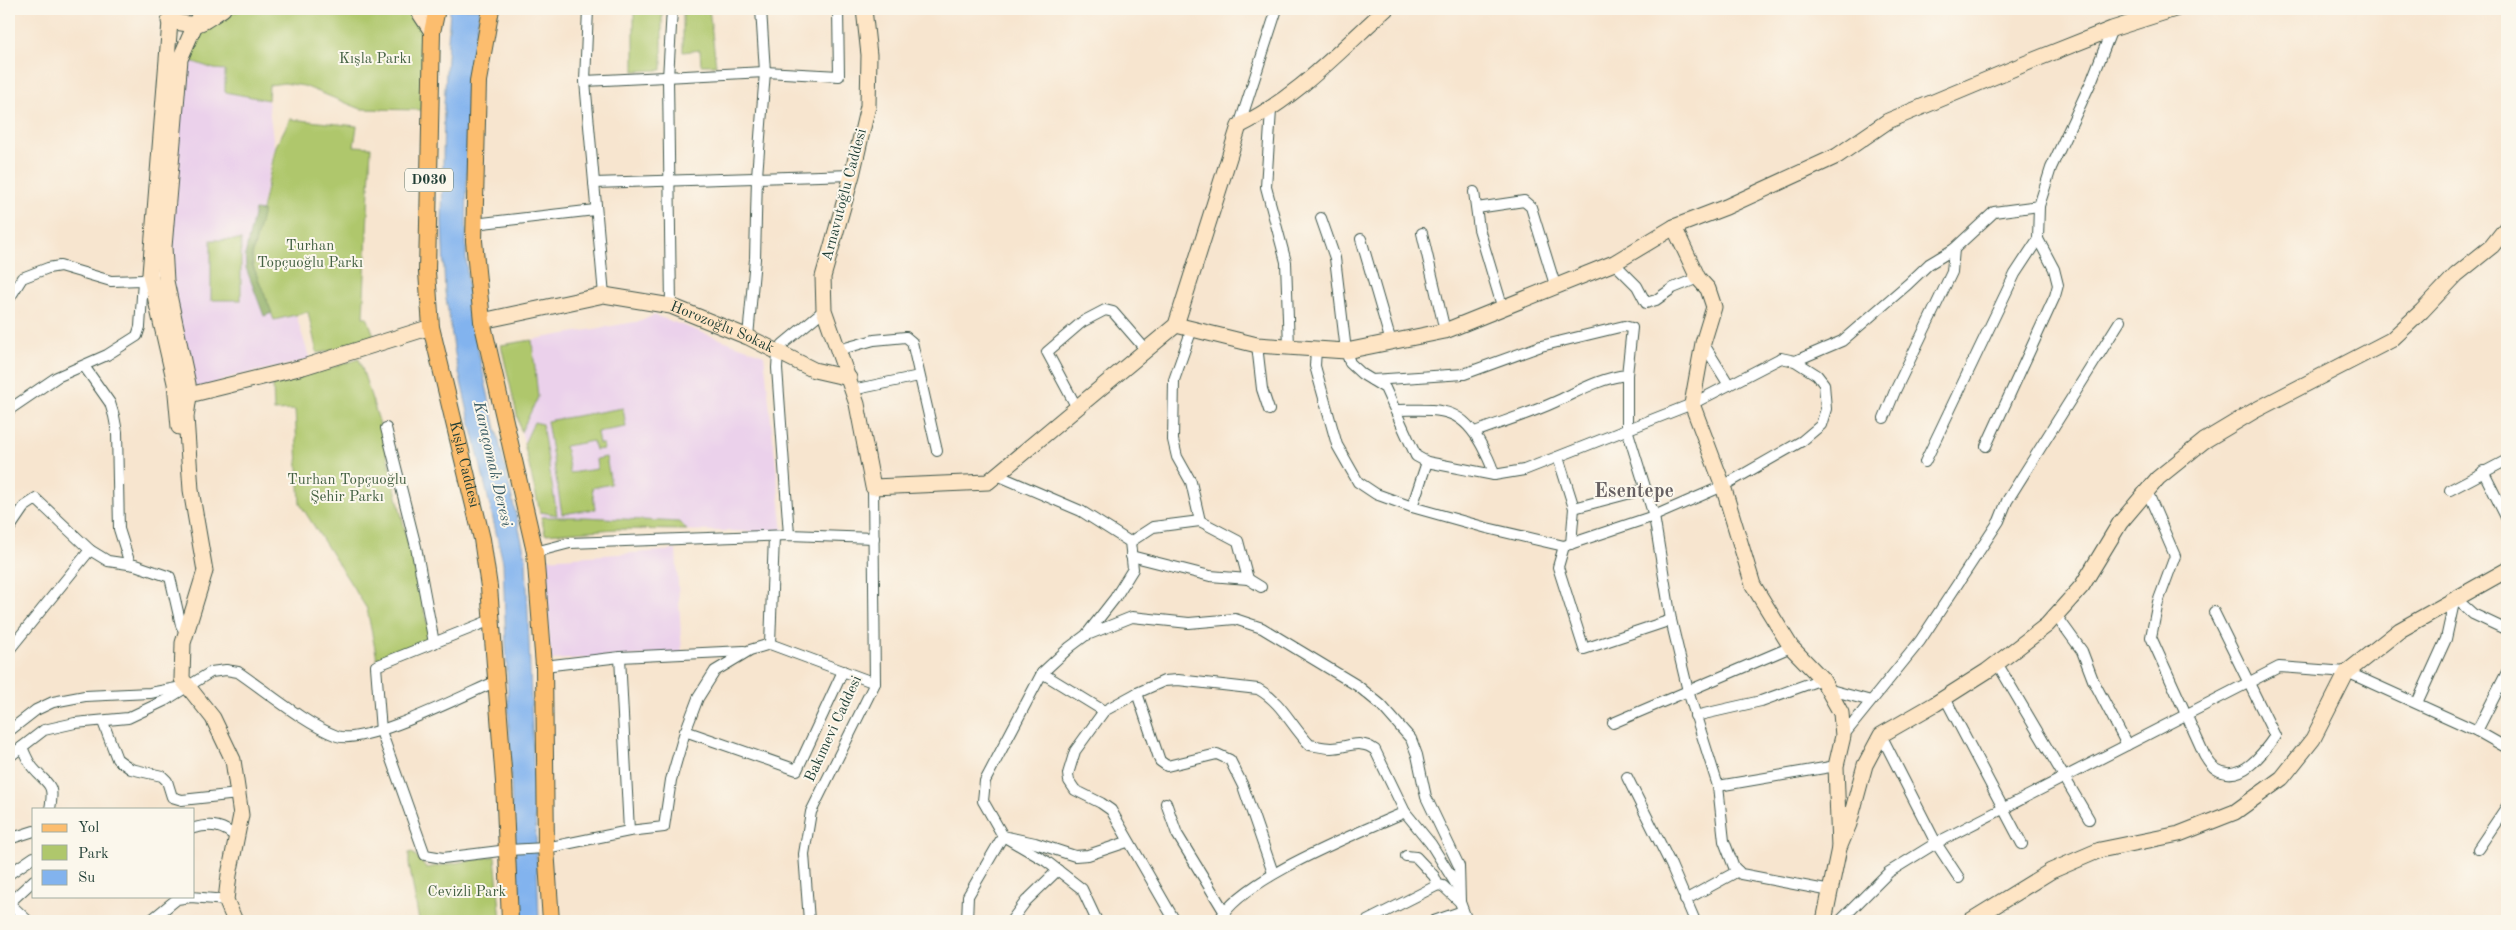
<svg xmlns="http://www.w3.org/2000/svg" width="2516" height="930" viewBox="0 0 2516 930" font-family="'Old Standard TT',serif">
	<rect width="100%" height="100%" fill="#fbf7ec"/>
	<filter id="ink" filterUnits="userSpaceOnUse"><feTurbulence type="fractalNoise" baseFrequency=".02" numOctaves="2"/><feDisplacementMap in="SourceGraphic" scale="10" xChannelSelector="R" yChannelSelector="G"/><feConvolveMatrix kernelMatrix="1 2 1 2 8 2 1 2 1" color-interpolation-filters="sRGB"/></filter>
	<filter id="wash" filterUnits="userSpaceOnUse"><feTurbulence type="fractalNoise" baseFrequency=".0096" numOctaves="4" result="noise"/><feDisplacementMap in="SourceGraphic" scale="20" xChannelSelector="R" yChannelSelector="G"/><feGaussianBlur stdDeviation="1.12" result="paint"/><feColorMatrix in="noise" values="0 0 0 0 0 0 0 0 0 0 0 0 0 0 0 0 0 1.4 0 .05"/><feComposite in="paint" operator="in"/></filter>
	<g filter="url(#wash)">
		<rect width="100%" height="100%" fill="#f7e5cf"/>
		<g fill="#ebd1eb">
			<polygon points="188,60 214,69 225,70 225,92 268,100 274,147 252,256 253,266 274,320 296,315 310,360 234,376 193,391 174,297 169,224 183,74"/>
			<polygon points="654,315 764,355 783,532 616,529 545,534 501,345 641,321"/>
			<polygon points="676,550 682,653 550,660 546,559"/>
		</g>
		<g fill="#afc76c" stroke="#678250">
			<path d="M245,9H412L426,31L423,110L361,109L304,86L284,83L269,85L268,100L225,92V70L214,69L188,60C200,28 212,19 245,9Z"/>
			<polygon points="634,9 662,9 662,70 634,71"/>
			<polygon points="683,9 709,9 716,65 701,65 700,50 683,52"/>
			<polygon points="290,119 357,126 354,146 371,147 363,317 367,317 375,338 353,348 317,353 308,312 274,320 253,266 252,256 276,146"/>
			<rect x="211" y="240" width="30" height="60"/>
			<polygon points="532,340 538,397 521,432 501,345"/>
			<polygon points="359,359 379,421 431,639 377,659 367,609 300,504 295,410 274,411 273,385"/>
			<polygon points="623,408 626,427 597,432 599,444 603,444 604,449 595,450 593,441 565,446 570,473 597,469 596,459 606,457 611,484 592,488 595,509 562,514 547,421"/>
			<polygon points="534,422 542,424 557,515 540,512 524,444"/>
			<polygon points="541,517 585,517 680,522 687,530 616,529 545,534"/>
			<polygon points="412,852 427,868 495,856 501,921 419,921 409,864 409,853"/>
		</g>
		<polygon fill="#8bac60" stroke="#55744a" points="255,210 263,211 252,256 253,266 272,313 264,316 246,268 245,255"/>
		<polygon fill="#82b3ee" stroke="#507891" points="450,9 480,9 468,90 466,256 468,289 479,355 526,559 539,921 516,921 503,562 456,360 445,292 442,223 444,105"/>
	</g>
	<g filter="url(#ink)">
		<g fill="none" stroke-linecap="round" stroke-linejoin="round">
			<g stroke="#3f564b" stroke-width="12">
				<g id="street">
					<polyline points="588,9 585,81 604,295"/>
					<polyline points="585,81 765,72 839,76 838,9"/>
					<polyline points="1271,110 1266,187 1286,262 1289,347"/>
					<polyline points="1239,126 1277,9"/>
					<polyline points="594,183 852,175"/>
					<polyline points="1474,192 1479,229 1503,309"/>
					<polyline points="1477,208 1524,201 1531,207 1556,288"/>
					<polyline points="1321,218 1335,258 1346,351 1350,363 1362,374 1385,388 1416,456 1427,462 1494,475 1524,470 1692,404 1781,358 1795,361 1842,341 1908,284 1929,264 1954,249 1994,212 2039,206"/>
					<polyline points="474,224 595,210"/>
					<polyline points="1422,233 1445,331"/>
					<polyline points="1361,239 1391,342"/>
					<polyline points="1614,263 1637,286 1646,303 1656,300 1673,288 1698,278"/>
					<polyline points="9,299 22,278 48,268 60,266 111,281 143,280"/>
					<polyline points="671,306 668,78 672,9"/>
					<polyline points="1192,329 1174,380 1173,440 1177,457 1191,482 1200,521"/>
					<polyline points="748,337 755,259 757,176 765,72 761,9"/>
					<polyline points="1703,343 1729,385"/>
					<polyline points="1257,345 1262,389 1269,410"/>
					<polyline points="1316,349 1315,366 1337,445 1358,482 1376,494 1412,507 1487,528 1564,546 1654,516 1723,486 1802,441 1821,425 1826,409 1824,384 1817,375 1795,361"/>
					<polyline points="838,350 874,340 906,337 912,342 937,451"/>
					<polyline points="84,366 110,403 114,416 117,432 119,529 130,564"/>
					<polyline points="1372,380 1464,374 1541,346 1624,326 1632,328 1627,375 1627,429 1654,516 1671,620 1688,691 1718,786 1724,841 1734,867 1741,874 1831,891"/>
					<polyline points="852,390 919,376"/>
					<polyline points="1077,408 1047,352 1082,322 1105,310 1113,312 1146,350"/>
					<polyline points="10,409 57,377 107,355 137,336 140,327 143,280 154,273"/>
					<path d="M1395,410C1437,410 1460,404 1482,446C1487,456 1492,464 1494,475"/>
					<polyline points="1884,418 1895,391 1952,272 1954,249"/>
					<polyline points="386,428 416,547 434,643"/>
					<path d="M1475,432C1501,422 1529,414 1555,402C1579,391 1600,378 1627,375"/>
					<polyline points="1986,446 2055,296 2058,285 2054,269 2038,239 2039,206 2051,168 2092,80 2112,29"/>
					<polyline points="1558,457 1574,508 1571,544"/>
					<polyline points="1925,462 2015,274 2038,239"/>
					<polyline points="2483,471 2507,519"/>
					<polyline points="997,475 1081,511 1130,542 1133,569 1115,598 1086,635 1070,647 1042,673 985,781 983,801 1003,836 1046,861 1082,889 1097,921"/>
					<polyline points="2450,490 2507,460"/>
					<path d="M2147,491L2175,556L2158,602L2151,637L2204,754C2207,759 2211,766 2216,769C2241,785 2264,752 2275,736L2214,612"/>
					<polyline points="1412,507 1427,462"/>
					<polyline points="1574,508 1646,489"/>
					<polyline points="1200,521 1238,541 1248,579"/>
					<polyline points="9,529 24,507 36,499 90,550 108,561 135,565 170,577 181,625 186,634"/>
					<polyline points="789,535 777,368 778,353 783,344 824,310"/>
					<polyline points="1130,542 1153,527 1200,521"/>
					<polyline points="1564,546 1558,567 1584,649 1671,620"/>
					<polyline points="535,552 570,543 789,535 874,538"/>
					<polyline points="1131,556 1210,576 1248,579 1261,587"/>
					<polyline points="2056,615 2082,651 2093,680 2127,745"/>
					<polyline points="491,620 376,666 381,731 425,855 443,858 508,850 546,848 629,831 664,827 671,780 684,735 698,698 715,671 750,650 770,644 875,683"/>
					<polyline points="1087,635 1132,617 1189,623 1235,619 1262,628 1358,686 1381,705 1411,739 1417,755 1426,797 1459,866 1460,902 1467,921"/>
					<polyline points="770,644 774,536"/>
					<polyline points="9,650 90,550"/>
					<polyline points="620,657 629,831"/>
					<polyline points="1997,663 2089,819"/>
					<polyline points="544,666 620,657 744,651"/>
					<polyline points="1042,673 1104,711"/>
					<polyline points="1827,689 1871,701"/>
					<polyline points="1137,693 1160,761 1167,766 1217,754 1230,760 1243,786 1273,873"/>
					<polyline points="1945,698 2022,844"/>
					<polyline points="2417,703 2446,639 2455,598 2473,614 2507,630"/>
					<polyline points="1695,716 1761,701 1822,679"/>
					<polyline points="103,722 117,759 131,769 162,776 167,781 172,797 182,800 238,794"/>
					<polyline points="1613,723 1791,647"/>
					<polyline points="9,731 36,710 53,702 85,696 150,693 182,687"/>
					<polyline points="685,731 797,770 843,671"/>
					<polyline points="2477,731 2507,672"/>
					<polyline points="1881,735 1936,843 1959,878"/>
					<polyline points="1843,736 1920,641 1999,521 2007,501 2120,321"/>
					<path d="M22,747C25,754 28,762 33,768C48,786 55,782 50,809"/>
					<path d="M9,757L44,730L75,723L128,718L166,700L211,672L226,670L238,672C266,691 305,724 337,736C365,746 466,694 497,681"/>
					<polyline points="1627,777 1671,865 1695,921"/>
					<polyline points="1718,786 1836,766"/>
					<polyline points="1166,803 1177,834 1224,911"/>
					<path d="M194,828C212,823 224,826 237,838"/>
					<polyline points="9,839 34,831"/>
					<polyline points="2478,849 2507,806"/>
					<polyline points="1406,856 1416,857 1434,876 1438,885 1443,886 1460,902"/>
					<polyline points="9,874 34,857"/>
					<polyline points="1685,900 1738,871"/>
					<polyline points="28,921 9,903 34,880"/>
					<polyline points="150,921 177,899 191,897 226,900"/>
					<polyline points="809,921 804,854 811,812 875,683 873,487"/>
					<polyline points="967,921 968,896 1003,836 1035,843 1075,856 1088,855 1127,842"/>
					<polyline points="1011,921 1026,901 1058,870"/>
					<path d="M1175,921L1111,810L1101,803L1075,790L1069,781L1068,774L1075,751L1104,711L1137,693L1164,681L1178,680L1258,689C1282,702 1291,726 1310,745C1317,746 1324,748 1331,748C1347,748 1360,738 1375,750L1405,812"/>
					<path d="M1219,921C1241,878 1359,833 1405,812L1431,844L1459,889"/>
					<polyline points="1367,921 1438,885"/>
					<polyline points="1434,921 1463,911"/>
					<polyline points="1840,921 1889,872 1936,843 2279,667 2347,672 2477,731 2507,748"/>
				</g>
			</g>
			<g stroke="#3f564b" stroke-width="17">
				<g id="secondary">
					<polyline points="171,9 150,274 175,383 179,427"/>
					<polyline points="202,9 180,59 164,247 166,281 188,384 189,396 186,417 191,490 205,571 183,643 182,679 213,718 233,760 241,815 229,875 226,900 235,921"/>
					<polyline points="417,9 432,32"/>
					<path d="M864,9L869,55L868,106L852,175L823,277L824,310L857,404L873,487L988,482L1176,325L1239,126C1297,98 1339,51 1386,9"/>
					<path d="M169,21C203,27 196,26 223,9"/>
					<polyline points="1674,227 1698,278 1708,289 1714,307 1703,343 1692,404 1723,486 1753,585 1791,647 1822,679 1841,713 1843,736 1836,766 1839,848 1824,921"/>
					<path id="s1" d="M482,321L604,295L671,306L748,337L814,370L849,378"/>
					<polyline points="1176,325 1257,345 1346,351 1445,331 1614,263 1674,227 1726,207 1837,156 1888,121 2034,60 2112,29 2175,9"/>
					<polyline points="181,397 303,367 431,327"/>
					<polyline points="1839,848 1849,824 1865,765 1881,735 1935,704 1987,671 2047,625 2082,586 2120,523 2158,478 2204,441 2254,411 2391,340 2422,311 2456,275 2492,246 2507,227"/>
					<polyline points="1970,921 2051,871 2100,850 2179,834 2235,812 2282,778 2313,739 2347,672 2400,630 2507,570"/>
				</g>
			</g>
			<g stroke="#3f564b" stroke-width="18">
				<g id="primary">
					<path id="s2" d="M437,9L432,32L427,272L431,327L482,539L489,587L504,782L510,921"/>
					<polyline points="491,9 478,81 474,241 482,321 535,552 544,666 546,848 551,921"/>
				</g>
			</g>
			<use href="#street" stroke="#fff" stroke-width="10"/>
			<use href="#secondary" stroke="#fee5c5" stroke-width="15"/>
			<use href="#primary" stroke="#fcbd6e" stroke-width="16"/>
		</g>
	</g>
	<g text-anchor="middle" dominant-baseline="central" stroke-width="4" stroke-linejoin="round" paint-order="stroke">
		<rect fill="#fbf7ec" stroke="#61756b" stroke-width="1" x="405" y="168.5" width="48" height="23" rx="4"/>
		<g font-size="14" font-weight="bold" fill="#1f3d34">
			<text x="429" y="180">D030</text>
		</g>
		<g font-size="15" fill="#436042" stroke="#fbf7ec">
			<text x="375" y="59">Kışla Parkı</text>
			<text x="310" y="246">Turhan<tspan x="310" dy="17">Topçuoğlu Parkı</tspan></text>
			<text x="347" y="480">Turhan Topçuoğlu<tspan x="347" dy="17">Şehir Parkı</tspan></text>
			<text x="467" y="892">Cevizli Park</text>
		</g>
		<g font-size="15" fill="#1f3d34" stroke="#fbf7ec">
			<text transform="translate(845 195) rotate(-75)">Arnavutoğlu Caddesi</text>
			<text stroke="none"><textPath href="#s1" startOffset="248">Horozoğlu Sokak</textPath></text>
			<text stroke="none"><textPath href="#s2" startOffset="460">Kışla Caddesi</textPath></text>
			<text transform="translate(834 729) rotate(-65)">Bakımevi Caddesi</text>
		</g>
		<g font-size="16" font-style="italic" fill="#385a62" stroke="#fbf7ec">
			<text transform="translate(492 464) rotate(77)">Karaçomak Deresi</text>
		</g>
		<g font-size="20" font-weight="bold" fill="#676163" stroke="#fbf7ec">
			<text x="1634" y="492">Esentepe</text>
		</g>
	</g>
	<rect width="2516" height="930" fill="none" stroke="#fbf7ec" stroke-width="30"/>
	<rect x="32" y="808" width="162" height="90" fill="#fbf7ec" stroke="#a3ada2"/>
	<rect x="42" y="824" width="25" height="8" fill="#fcbd6e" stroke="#a3ada2"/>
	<text x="78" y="832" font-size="15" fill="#1f3d34">Yol</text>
	<rect x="42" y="845" width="25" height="15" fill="#afc76c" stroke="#a3ada2"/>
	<text x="78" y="858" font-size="15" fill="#1f3d34">Park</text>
	<rect x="42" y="870" width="25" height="15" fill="#82b3ee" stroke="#a3ada2"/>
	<text x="78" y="882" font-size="15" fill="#1f3d34">Su</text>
</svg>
